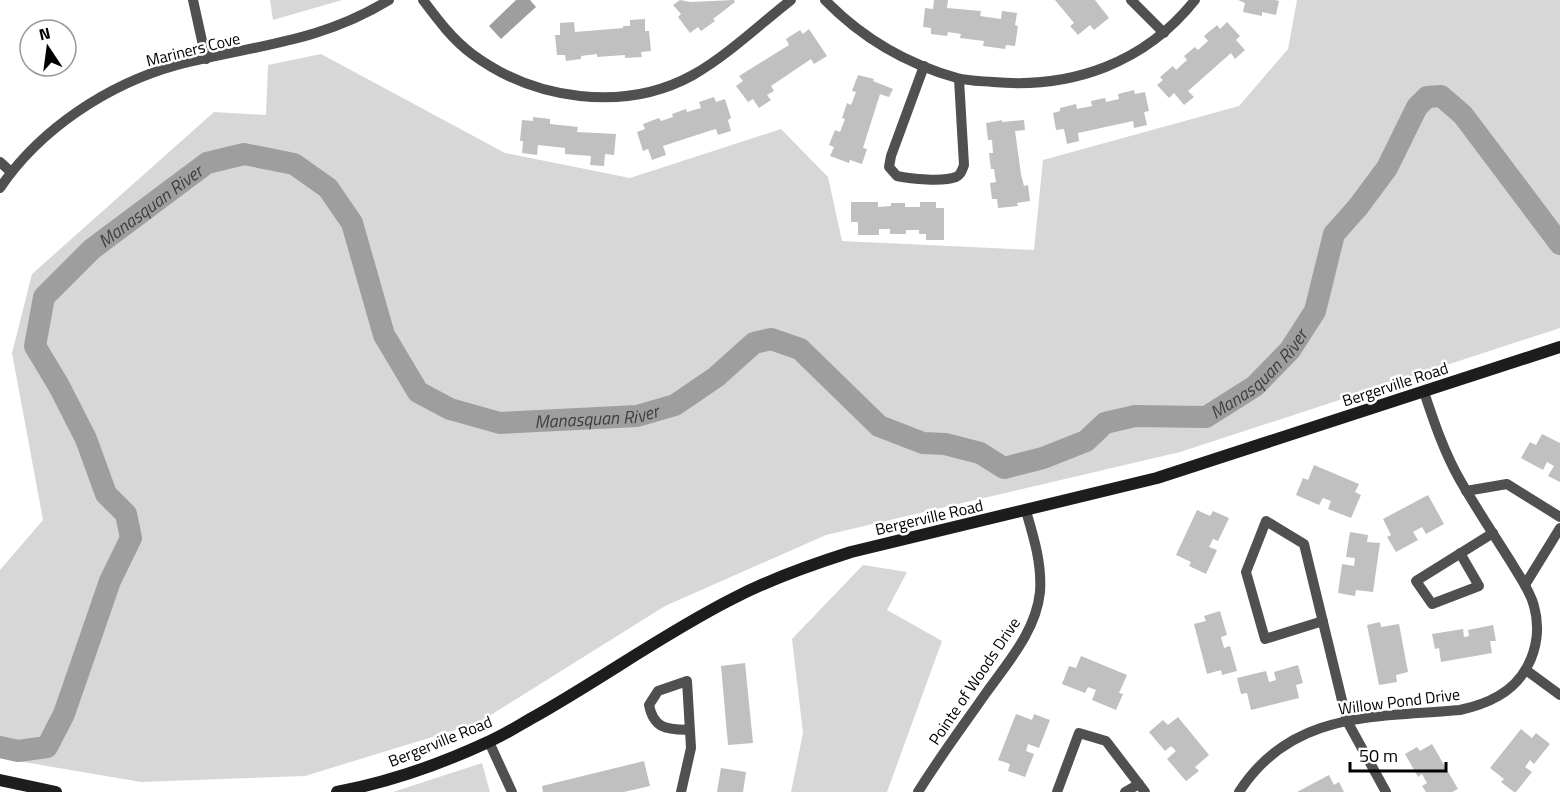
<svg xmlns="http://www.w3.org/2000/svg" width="1560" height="792" viewBox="0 0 1560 792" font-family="'Titillium Web',sans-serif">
	<rect width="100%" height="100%" fill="#fff"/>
	<g fill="#d7d7d7">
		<polygon points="270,0 342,0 273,20"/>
		<polygon points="1297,0 1560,0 1560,328 1180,452 826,535 665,606 478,723 305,776 141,782 0,758 0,570 43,520 12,353 32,274 214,112 266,115 268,65 321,54 505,153 630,178 781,129 828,177 842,241 1034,250 1043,160 1239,106 1288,49"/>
		<polygon points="863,565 907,572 887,610 942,641 887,792 791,792 803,733 792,639"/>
		<polygon points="482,763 490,792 393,792"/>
	</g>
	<polygon fill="#9e9e9e" points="516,0 530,0 536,7 501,39 489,26"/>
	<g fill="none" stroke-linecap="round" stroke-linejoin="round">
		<path stroke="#9e9e9e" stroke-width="22" id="s1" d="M0,747L18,751L47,747L64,714L110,581L131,538L126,514L106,494L86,439L59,386L35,346L44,297L92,249L207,163L244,154L294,164L328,188L352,223L384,335L418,392L450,409L500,423L637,416L675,405L716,377L754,343L771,339L800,349L879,426L923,443L945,444L980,453L1004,468L1043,458L1086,441L1105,423L1135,416L1206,417L1255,386L1290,350L1315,311L1334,234L1358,207L1387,168L1417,107L1427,97L1441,96L1463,115L1560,244"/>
	</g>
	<g fill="#c0c0c0">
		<polygon points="680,0 690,2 734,0 735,2 713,19 715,21 701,31 698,27 690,33 678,17 681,14 673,5"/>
		<polygon points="934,0 948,0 947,8 981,11 980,16 1001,19 1002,11 1017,13 1015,25 1018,26 1015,46 1006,45 1005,49 983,46 984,41 960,38 961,34 948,32 947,36 931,34 931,28 923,27 925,8 933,9"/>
		<polygon points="1055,0 1095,0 1109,18 1094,30 1090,25 1078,35 1070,26 1074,23"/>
		<polygon points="1238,0 1275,0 1279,1 1276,15 1262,12 1262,16 1243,12 1245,3"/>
		<polygon points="645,19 645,31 649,31 651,51 641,52 642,57 625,58 625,55 597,57 597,54 581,56 581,59 566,61 565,55 557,55 555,35 560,35 560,23 574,22 575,32 623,28 623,26 630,26 630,20"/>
		<polygon points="1227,22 1240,36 1236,40 1245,50 1235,59 1231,53 1188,91 1194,97 1184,105 1174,93 1169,98 1157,85 1163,80 1160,77 1173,66 1176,70 1187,60 1184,56 1195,47 1198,50 1208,41 1204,36 1217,25 1220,29"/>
		<polygon points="809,29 827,56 814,64 811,59 771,86 774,91 767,95 771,100 759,108 753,99 748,102 736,86 743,81 739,76 789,45 786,39 800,30 803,34"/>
		<polygon points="858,75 874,79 873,81 893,89 889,97 880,94 867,135 863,148 867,149 862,164 850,160 849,163 830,156 834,147 829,145 835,130 840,132 845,119 842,118 847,103 851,105 856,92 852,91"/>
		<polygon points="1134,90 1135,94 1145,92 1149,111 1144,112 1147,125 1134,128 1133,121 1078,133 1079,141 1067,144 1064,129 1056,130 1053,113 1060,111 1060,108 1076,104 1077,109 1092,106 1091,101 1105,98 1106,102 1119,99 1118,94"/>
		<polygon points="714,97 716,102 725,99 731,118 728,120 731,131 718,135 716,129 709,131 663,146 666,155 652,160 648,149 643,151 637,132 645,129 643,124 659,118 661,121 673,117 672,114 686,109 687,112 701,108 699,102"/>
		<polygon points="533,117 550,119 550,124 578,127 577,132 616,134 614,155 605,154 604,166 590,165 591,156 565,154 565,148 538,145 537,155 522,153 523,141 520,141 522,120 533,121"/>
		<polygon points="1002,120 1002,122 1024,120 1025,130 1015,131 1021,174 1024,186 1028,185 1030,201 1017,203 1018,206 998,208 997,199 992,199 990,183 996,182 994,169 991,169 989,153 993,153 992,140 988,140 986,123"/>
		<polygon points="851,202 878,202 878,207 891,206 891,203 905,203 905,207 920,207 920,202 936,202 936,208 944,208 944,240 926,240 926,234 919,234 919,230 906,230 906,234 890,234 890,229 879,229 879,235 858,235 858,222 851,222"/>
		<polygon points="1542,434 1560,443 1560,482 1548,476 1554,466 1547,462 1543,470 1521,458 1530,442 1536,445"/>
		<polygon points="1314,465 1359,484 1355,492 1361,495 1351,518 1328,509 1331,501 1323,498 1319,505 1296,495 1303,478 1308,480"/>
		<polygon points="1428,495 1444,524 1426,534 1422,527 1413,532 1418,540 1396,552 1387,537 1391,535 1383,519"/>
		<polygon points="1197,510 1210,516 1213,511 1229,518 1218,541 1213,539 1209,547 1217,550 1206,574 1189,566 1191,562 1176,555"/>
		<polygon points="1350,532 1368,535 1367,542 1380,543 1373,592 1356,590 1355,596 1338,593 1342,564 1354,566 1355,558 1346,557"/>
		<polygon points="1220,611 1227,635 1221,637 1224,648 1230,646 1237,671 1222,675 1221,670 1207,674 1194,624 1206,621 1204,616"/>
		<polygon points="1380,622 1381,627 1399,624 1408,672 1396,675 1397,682 1379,685 1367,625"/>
		<polygon points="1493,625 1496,641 1490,641 1492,653 1441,662 1439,648 1435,649 1432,634 1463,629 1464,637 1469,636 1468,630"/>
		<polygon points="1081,656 1127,675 1119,693 1123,694 1116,710 1092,700 1096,690 1088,687 1085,693 1062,684 1069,666 1076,668"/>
		<polygon points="745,663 753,743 728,745 721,666"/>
		<polygon points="1298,665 1303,683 1296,685 1299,698 1251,710 1247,693 1241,694 1237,678 1266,671 1269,682 1276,680 1274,672"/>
		<polygon points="1016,714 1032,720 1034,714 1050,720 1039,748 1028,744 1026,751 1034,754 1025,777 1008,771 1010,764 998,760"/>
		<polygon points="1178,717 1209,755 1195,767 1199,771 1186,781 1167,759 1176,751 1171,746 1165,751 1149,732 1163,720 1168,725"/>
		<polygon points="1521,729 1532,738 1536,733 1550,744 1534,764 1530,760 1525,767 1532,772 1516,792 1514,792 1501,782 1504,779 1490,768"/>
		<polygon points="1432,744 1458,789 1452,792 1426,792 1422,786 1427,783 1422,774 1418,777 1405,754 1417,747 1420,751"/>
		<polygon points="644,761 650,786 624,792 543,792 542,786"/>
		<polygon points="721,768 746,772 743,792 717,792"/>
		<polygon points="1329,775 1334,785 1339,782 1344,792 1297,792"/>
	</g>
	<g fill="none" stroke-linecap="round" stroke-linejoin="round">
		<g stroke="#505050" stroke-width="10">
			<polyline points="193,0 206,59"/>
			<path d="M423,0C438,20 452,39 472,54C534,100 624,113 693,75C728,55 759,25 791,0"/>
			<path d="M825,0C861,37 907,64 957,78C968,81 981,81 993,82C1072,89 1145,63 1195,0"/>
			<polyline points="1131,0 1164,33"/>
			<path d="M924,66L891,156L889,167L897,176C911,179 943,182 956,177C961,175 962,170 964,165L959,79"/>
			<polyline points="0,162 11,172"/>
			<path d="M0,188C40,129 108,84 177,65C254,45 319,43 389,0"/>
			<polyline points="1466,491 1507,484 1560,517"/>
			<polyline points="1460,553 1479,586 1432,604 1416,581 1493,533"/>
			<polyline points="1525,585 1560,528"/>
			<polyline points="1323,621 1265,639 1246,572 1266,521 1304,544 1347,721 1386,792"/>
			<polyline points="1526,670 1560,695"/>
			<polyline points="489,742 512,792"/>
			<path d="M681,792L691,748L687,681L658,691L649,705C654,730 668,729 690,730"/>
			<path d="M918,792C939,758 963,726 986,693C1008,662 1036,631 1040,592C1042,564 1034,538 1026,511"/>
			<polyline points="1057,792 1079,733 1106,741 1145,792"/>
			<polyline points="1125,792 1139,784"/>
			<path d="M1239,792C1292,710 1374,718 1460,710C1487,704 1513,693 1527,667C1537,649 1540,627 1534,606C1530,590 1519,576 1511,562C1494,535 1476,508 1460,480C1444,452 1434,422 1424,392"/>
		</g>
		<g stroke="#1d1d1d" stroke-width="12">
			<polyline points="0,780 56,792"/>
			<path d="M337,792C389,782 441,764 488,742C504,735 518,726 532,718C600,680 663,634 732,599C770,579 810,565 851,552L1157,478L1560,347"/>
		</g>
	</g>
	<g text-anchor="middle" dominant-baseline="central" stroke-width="5" stroke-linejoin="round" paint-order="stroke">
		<g font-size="16" fill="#000" stroke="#fff">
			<text transform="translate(193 49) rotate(-14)">Mariners Cove</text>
			<text transform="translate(1395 384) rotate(-18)">Bergerville Road</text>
			<text transform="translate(929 517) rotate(-13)">Bergerville Road</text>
			<text transform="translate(974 681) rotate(-56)">Pointe of Woods Drive</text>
			<text transform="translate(1399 701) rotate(-7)">Willow Pond Drive</text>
			<text transform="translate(440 741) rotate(-22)">Bergerville Road</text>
		</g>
		<g font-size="18" font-style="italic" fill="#3f3f3f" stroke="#fff">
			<text stroke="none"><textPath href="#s1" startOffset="681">Manasquan River</textPath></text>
			<text stroke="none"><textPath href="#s1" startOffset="2049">Manasquan River</textPath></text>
			<text stroke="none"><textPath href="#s1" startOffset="1293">Manasquan River</textPath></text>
		</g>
	</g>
	<g transform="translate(48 48) rotate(347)"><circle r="28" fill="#ffffff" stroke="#999999" stroke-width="1.5"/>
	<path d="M0-4.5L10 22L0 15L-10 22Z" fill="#000000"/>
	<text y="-9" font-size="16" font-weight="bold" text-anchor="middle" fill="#000000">N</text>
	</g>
	<path d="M1350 762v9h96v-9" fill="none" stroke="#000000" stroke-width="3"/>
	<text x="1359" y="762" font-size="18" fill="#000000" stroke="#ffffff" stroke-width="4.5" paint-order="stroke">50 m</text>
</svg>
